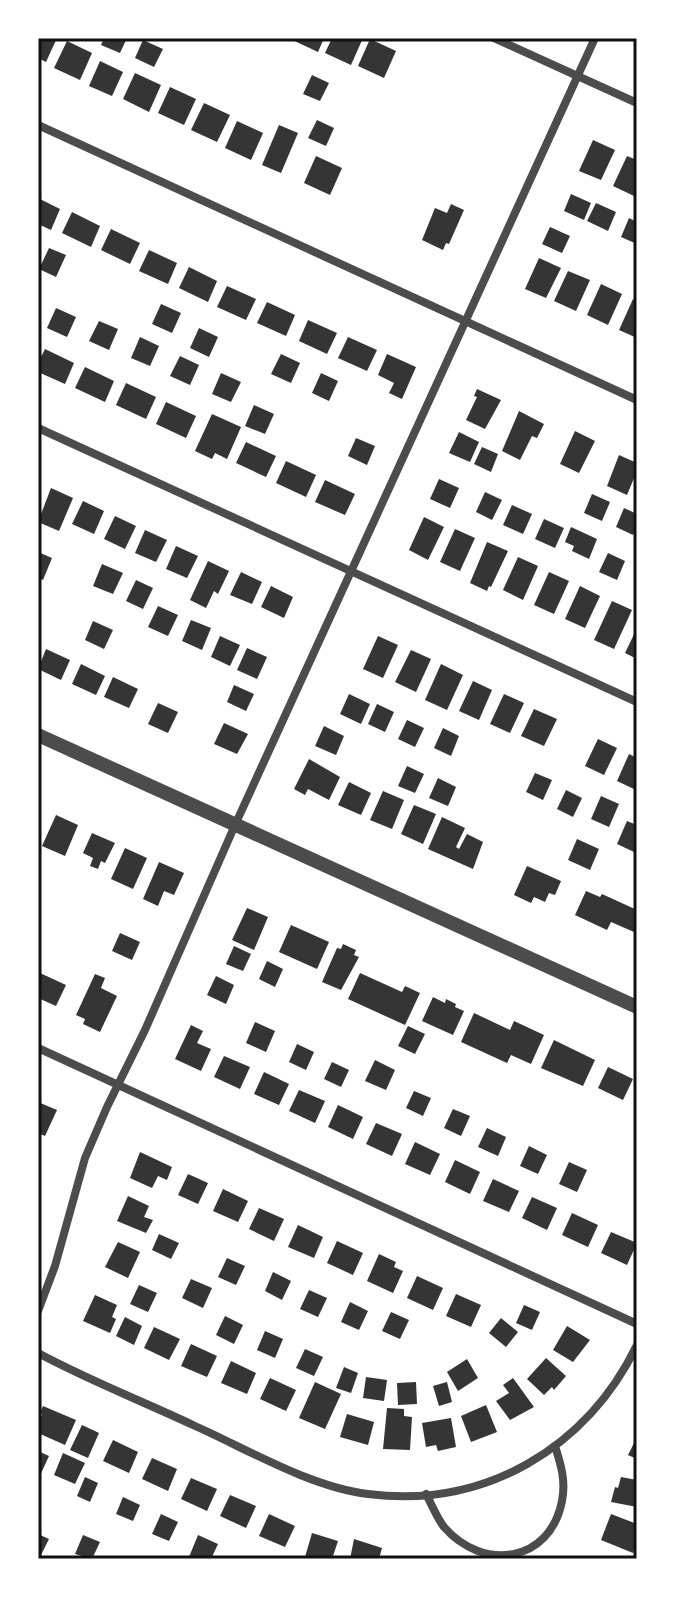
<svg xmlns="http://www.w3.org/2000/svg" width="675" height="1597" viewBox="0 0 675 1597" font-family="'Source Sans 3',sans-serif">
	<rect width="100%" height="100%" fill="#fff"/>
	<g fill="#353535">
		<polygon points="38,38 57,38 46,62 38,58"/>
		<polygon points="104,38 127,38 120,53 101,45"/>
		<polygon points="288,38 324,38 318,52"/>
		<polygon points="332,38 363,38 351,65 325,53"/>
		<polygon points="370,39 396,51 384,78 358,66"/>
		<polygon points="143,40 163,49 154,67 135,58"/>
		<polygon points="67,41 92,53 80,80 54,68"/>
		<polygon points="100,61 123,72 112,96 89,86"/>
		<polygon points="135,73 161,85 149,112 123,99"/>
		<polygon points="312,75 329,83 320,101 303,94"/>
		<polygon points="170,87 196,99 184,125 158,113"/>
		<polygon points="204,103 230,115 217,142 191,130"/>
		<polygon points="317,120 334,128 326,146 308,138"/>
		<polygon points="237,121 263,133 251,160 225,148"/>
		<polygon points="279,125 298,133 281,173 262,165"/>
		<polygon points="593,140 615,150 601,180 579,171"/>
		<polygon points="316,156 342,168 330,195 304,183"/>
		<polygon points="627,156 637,160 637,190 634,196 613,186"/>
		<polygon points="571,194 591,203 584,220 564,211"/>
		<polygon points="38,198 60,209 51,230 38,224"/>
		<polygon points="596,203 616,212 608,231 587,221"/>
		<polygon points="451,204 464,210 449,244 446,243 443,250 422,240 435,208 447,213"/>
		<polygon points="72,212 100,226 91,247 62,233"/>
		<polygon points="629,218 637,222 637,244 621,237"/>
		<polygon points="550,227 570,236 562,253 542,244"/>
		<polygon points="111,229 140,243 130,264 101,250"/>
		<polygon points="49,248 66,255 56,277 39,269"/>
		<polygon points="149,250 177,263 168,284 139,271"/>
		<polygon points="539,258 561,268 546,298 525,289"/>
		<polygon points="189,267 217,281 208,302 179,288"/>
		<polygon points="568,271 590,280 576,311 554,301"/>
		<polygon points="601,284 622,294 608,325 587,315"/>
		<polygon points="227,286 256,299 246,320 217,307"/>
		<polygon points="633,299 637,301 637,338 619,330"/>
		<polygon points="267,302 295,315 286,336 257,323"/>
		<polygon points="161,304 181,313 172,333 152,324"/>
		<polygon points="56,308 76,317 67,337 47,328"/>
		<polygon points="308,320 337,333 327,354 299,341"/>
		<polygon points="99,321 118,329 109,350 89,341"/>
		<polygon points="199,328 218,337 209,357 190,348"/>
		<polygon points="140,337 159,346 150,366 131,358"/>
		<polygon points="348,337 377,350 367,371 338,358"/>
		<polygon points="45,349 74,363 65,384 38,372 38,363"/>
		<polygon points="281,354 300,363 291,383 271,374"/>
		<polygon points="387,354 416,367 402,399 389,393 394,383 378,375"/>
		<polygon points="180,356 199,365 190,385 170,376"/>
		<polygon points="85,367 114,381 105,402 75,388"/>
		<polygon points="221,373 241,382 231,402 212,394"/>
		<polygon points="321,373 338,381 329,401 312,393"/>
		<polygon points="126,383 156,397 146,419 116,405"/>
		<polygon points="477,389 501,400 485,429 466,420 477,397 474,396"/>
		<polygon points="166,402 196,416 186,438 156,424"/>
		<polygon points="254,405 274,414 265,434 245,426"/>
		<polygon points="519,411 544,424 537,438 532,436 520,460 502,451"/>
		<polygon points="212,414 241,427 227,459 215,453 212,459 195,451"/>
		<polygon points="575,431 595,441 579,473 560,464"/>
		<polygon points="459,432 479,442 470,462 449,453"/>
		<polygon points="356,438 375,446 367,465 348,456"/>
		<polygon points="246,442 276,456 266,477 236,463"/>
		<polygon points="482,447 498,454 491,472 474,464"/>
		<polygon points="619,455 637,463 637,471 627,495 607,486"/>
		<polygon points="286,461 316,475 306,497 276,483"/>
		<polygon points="439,479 459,488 450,508 430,499"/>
		<polygon points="325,480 355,494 345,515 315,502"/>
		<polygon points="51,488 73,498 59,531 38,522"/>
		<polygon points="485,492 502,500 492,520 476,512"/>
		<polygon points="592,494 610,502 602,521 584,513"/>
		<polygon points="83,501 104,511 94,534 72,524"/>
		<polygon points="512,505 532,514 523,534 503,525"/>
		<polygon points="624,508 637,514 637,527 633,535 616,527"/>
		<polygon points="115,516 136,526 125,549 104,539"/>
		<polygon points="424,517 444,527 428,560 409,550"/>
		<polygon points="544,519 564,528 555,548 535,539"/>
		<polygon points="571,527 597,539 589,559 572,551 574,546 565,542"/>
		<polygon points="455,529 475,538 460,571 440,562"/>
		<polygon points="145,530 167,540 156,562 135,553"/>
		<polygon points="487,542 508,551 491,587 489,586 487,591 470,583"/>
		<polygon points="176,546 198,556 187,578 166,569"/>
		<polygon points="38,552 52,558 43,580 38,578"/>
		<polygon points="608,553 625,561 617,580 599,572"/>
		<polygon points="518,557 538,566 523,600 503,590"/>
		<polygon points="208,561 229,571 218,594 214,591 206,608 190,600"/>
		<polygon points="102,564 123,573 113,594 93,586"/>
		<polygon points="241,572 262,582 252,604 230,595"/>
		<polygon points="549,572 569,581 554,614 534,605"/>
		<polygon points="136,580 153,588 143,609 126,601"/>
		<polygon points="271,586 293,597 284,618 261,607"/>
		<polygon points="580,586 600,596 585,628 565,619"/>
		<polygon points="612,601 632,610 614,649 594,640"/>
		<polygon points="158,606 178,615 168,636 148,627"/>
		<polygon points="191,620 211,628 202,650 182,641"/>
		<polygon points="93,621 113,630 104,649 85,640"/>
		<polygon points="637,628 637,659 625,653"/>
		<polygon points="220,636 240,645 230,666 211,657"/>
		<polygon points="378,636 398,645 383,678 363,669"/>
		<polygon points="247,648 267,657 257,679 237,670"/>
		<polygon points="46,649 70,660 61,680 38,669"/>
		<polygon points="411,650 431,659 416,692 395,682"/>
		<polygon points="81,664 105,676 96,695 72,684"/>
		<polygon points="441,664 463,675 447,710 425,700"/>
		<polygon points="113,677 138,689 129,708 104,697"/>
		<polygon points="473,681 492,690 479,720 459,711"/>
		<polygon points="234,685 254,694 246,711 227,702"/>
		<polygon points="349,694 370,704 361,724 340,714"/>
		<polygon points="504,694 524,703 510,733 490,724"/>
		<polygon points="158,703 178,712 168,733 148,724"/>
		<polygon points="377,704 394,712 385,732 368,724"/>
		<polygon points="534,709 557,719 544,746 521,736"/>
		<polygon points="407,720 424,728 415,747 398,739"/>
		<polygon points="224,723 248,734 237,754 214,744"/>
		<polygon points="324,726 344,736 336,755 315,746"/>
		<polygon points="443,728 459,736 451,756 434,748"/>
		<polygon points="598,739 617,748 604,775 585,766"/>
		<polygon points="629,754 637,758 636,790 617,781"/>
		<polygon points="309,759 340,777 329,800 308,789 305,795 294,789"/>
		<polygon points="407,766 424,774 415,793 398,786"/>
		<polygon points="535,773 552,780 543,800 526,792"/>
		<polygon points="438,778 456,787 448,806 429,798"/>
		<polygon points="349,782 371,793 361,815 338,805"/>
		<polygon points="566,790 582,798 573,817 557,809"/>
		<polygon points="383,791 404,800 392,829 370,820"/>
		<polygon points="601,796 619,804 609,827 591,819"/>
		<polygon points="414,805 436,814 423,844 401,834"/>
		<polygon points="56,815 78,825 65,856 42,846"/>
		<polygon points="442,817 465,828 456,847 459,849 467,834 483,842 473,869 428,849"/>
		<polygon points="627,821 637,825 634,852 617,844"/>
		<polygon points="92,833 115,843 105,863 101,861 98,869 90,866 93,858 83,853"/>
		<polygon points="577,839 599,849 590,870 568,860"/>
		<polygon points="125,848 147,858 133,889 111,879"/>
		<polygon points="159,862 184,873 174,895 164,891 158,906 143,899"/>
		<polygon points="527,866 561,881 555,895 549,893 545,902 534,897 531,903 514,895"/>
		<polygon points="586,891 600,897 602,894 637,910 637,925 634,932 611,922 607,930 575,915"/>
		<polygon points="247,908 268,917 254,950 232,940"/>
		<polygon points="291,925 329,942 317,969 279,952"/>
		<polygon points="120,933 140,942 132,960 112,951"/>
		<polygon points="343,944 356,950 354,955 359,957 341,990 322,982 337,948 341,949"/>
		<polygon points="234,946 251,954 243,971 226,964"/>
		<polygon points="267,961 283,969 275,987 259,979"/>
		<polygon points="40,973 66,985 56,1006 38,998"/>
		<polygon points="360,973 402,992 405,986 420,993 405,1025 348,999"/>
		<polygon points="95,974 105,978 101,988 117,996 100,1032 83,1024 85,1019 76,1015"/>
		<polygon points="216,976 234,985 226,1004 207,995"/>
		<polygon points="433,997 445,1003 446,999 456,1004 455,1007 464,1011 453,1035 422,1021"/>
		<polygon points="474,1013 510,1030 514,1021 544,1035 531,1064 511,1055 507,1063 461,1042"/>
		<polygon points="255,1022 275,1031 266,1052 246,1043"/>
		<polygon points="191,1025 203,1031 197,1043 211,1049 201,1071 175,1059"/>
		<polygon points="408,1026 425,1034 415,1054 398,1046"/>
		<polygon points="554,1040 595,1060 583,1086 541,1068"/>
		<polygon points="297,1044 314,1052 306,1070 289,1062"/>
		<polygon points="224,1056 250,1067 240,1089 214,1077"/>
		<polygon points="375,1060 395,1070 386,1090 365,1081"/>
		<polygon points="332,1062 349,1070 341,1087 324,1079"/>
		<polygon points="608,1067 633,1079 623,1100 598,1088"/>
		<polygon points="264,1072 289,1084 279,1105 254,1094"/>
		<polygon points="299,1090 325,1101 315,1123 289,1111"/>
		<polygon points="414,1091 431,1098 423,1116 406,1108"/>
		<polygon points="38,1102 57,1110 45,1136 38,1133"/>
		<polygon points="338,1105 363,1117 353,1139 328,1127"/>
		<polygon points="453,1109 470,1116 461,1136 444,1128"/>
		<polygon points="376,1123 402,1134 392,1156 366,1144"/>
		<polygon points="487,1128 506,1137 498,1156 478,1147"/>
		<polygon points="415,1142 440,1154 430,1175 405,1164"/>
		<polygon points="529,1146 547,1155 538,1174 520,1166"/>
		<polygon points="140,1152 172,1167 167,1180 158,1176 152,1188 130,1178"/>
		<polygon points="455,1160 480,1172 470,1194 445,1182"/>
		<polygon points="569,1162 587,1170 577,1192 559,1184"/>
		<polygon points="188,1174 208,1183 198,1204 178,1195"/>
		<polygon points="493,1179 519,1191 509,1212 483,1201"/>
		<polygon points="223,1189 248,1201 238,1222 213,1211"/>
		<polygon points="128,1196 149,1206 144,1217 153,1220 146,1233 117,1221"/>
		<polygon points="532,1197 557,1208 547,1230 522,1218"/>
		<polygon points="259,1208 284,1219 274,1241 249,1229"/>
		<polygon points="572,1213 598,1225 588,1247 562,1235"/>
		<polygon points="298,1225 323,1237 314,1258 288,1247"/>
		<polygon points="611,1232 637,1243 627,1265 601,1253"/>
		<polygon points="159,1234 179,1243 171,1259 152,1250"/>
		<polygon points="337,1241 363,1253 353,1275 327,1263"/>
		<polygon points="118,1242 140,1252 128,1278 105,1267"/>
		<polygon points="379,1254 396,1262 394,1267 403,1271 393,1293 367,1281"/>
		<polygon points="227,1258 245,1266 236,1285 218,1277"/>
		<polygon points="273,1272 291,1281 282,1300 265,1291"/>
		<polygon points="417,1276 443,1288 433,1310 407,1298"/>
		<polygon points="191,1279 212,1288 203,1308 182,1298"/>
		<polygon points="139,1285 157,1293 148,1312 130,1304"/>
		<polygon points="309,1290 327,1298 318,1317 300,1309"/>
		<polygon points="456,1294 481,1305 471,1327 446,1316"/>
		<polygon points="95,1295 117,1305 112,1317 116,1319 110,1333 83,1321"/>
		<polygon points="350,1302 368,1311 359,1330 341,1322"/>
		<polygon points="524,1305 540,1312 532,1330 516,1323"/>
		<polygon points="391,1312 409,1320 400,1339 382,1331"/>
		<polygon points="225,1316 243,1325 234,1344 216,1335"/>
		<polygon points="125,1317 142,1326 134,1345 116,1336"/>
		<polygon points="501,1318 518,1332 506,1347 489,1333"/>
		<polygon points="567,1326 590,1340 573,1362 553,1350"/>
		<polygon points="154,1327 180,1339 169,1360 144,1348"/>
		<polygon points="265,1331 283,1339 275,1358 257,1350"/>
		<polygon points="191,1344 217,1356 207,1377 181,1366"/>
		<polygon points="305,1349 323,1357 314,1376 296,1368"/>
		<polygon points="546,1358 566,1376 554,1390 552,1387 544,1395 527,1379"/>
		<polygon points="467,1359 478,1378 458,1391 447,1372"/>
		<polygon points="231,1361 256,1373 247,1394 221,1383"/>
		<polygon points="344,1367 358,1373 351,1393 336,1388"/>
		<polygon points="366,1377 387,1380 384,1401 363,1398"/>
		<polygon points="270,1378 296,1390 286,1411 260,1399"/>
		<polygon points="513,1378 534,1407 510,1420 496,1401 509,1393 503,1385"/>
		<polygon points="315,1382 341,1394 325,1429 299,1418"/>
		<polygon points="416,1382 417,1404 398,1405 397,1383"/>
		<polygon points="447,1382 452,1402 439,1406 433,1386"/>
		<polygon points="486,1405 497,1432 471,1442 461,1416"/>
		<polygon points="43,1406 76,1420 65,1445 38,1433 38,1424 42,1414 40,1413"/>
		<polygon points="387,1408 404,1409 404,1416 412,1417 410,1450 383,1449"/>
		<polygon points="347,1414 374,1422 368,1445 340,1437"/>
		<polygon points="451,1418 456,1447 438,1451 436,1445 426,1447 422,1423"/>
		<polygon points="82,1425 99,1433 88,1458 70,1450"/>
		<polygon points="637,1437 637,1459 628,1455"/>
		<polygon points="113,1440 138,1452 129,1473 103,1461"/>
		<polygon points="38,1451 49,1456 38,1480"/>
		<polygon points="63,1453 85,1463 75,1484 54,1475"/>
		<polygon points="152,1458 177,1469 168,1491 142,1479"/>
		<polygon points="85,1477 98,1483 90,1502 77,1496"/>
		<polygon points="621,1477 637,1480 637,1507 611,1502 615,1487 618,1488"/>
		<polygon points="191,1478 217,1489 207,1511 181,1499"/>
		<polygon points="230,1495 256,1506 246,1528 220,1516"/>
		<polygon points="123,1497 140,1505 133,1521 116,1514"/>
		<polygon points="161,1514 178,1522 169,1541 152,1534"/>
		<polygon points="269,1514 295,1526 285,1547 259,1536"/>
		<polygon points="611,1514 637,1524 637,1543 633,1553 601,1540"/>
		<polygon points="312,1533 338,1541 332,1559 305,1557"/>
		<polygon points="38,1534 49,1539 39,1559 38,1559"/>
		<polygon points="83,1535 100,1542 92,1559 75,1554"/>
		<polygon points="198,1535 218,1544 211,1559 189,1557"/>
		<polygon points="354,1539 382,1548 379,1559 350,1559"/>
	</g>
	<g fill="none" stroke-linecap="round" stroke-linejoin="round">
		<g stroke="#4c4c4c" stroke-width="8">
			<polyline points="494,38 637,103"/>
			<polyline points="38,125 637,400"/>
			<polyline points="38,428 637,702"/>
			<polyline points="38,1048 637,1324"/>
			<polyline points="38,1311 55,1266 85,1158 107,1107 145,1030 235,825 595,38"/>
			<path d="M38,1353C88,1380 142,1401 193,1425C247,1449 310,1487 368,1494C485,1509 587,1448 637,1345"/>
			<path d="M426,1494C432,1505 437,1518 444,1527C483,1572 550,1563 562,1501C566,1481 561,1465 555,1446"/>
		</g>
		<polyline stroke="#4c4c4c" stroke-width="14" points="38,735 637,1007"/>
	</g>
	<rect width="675" height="1597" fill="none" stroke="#ffffff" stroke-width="80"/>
	<rect x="40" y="40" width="595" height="1517" fill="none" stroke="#111" stroke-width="3"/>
</svg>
